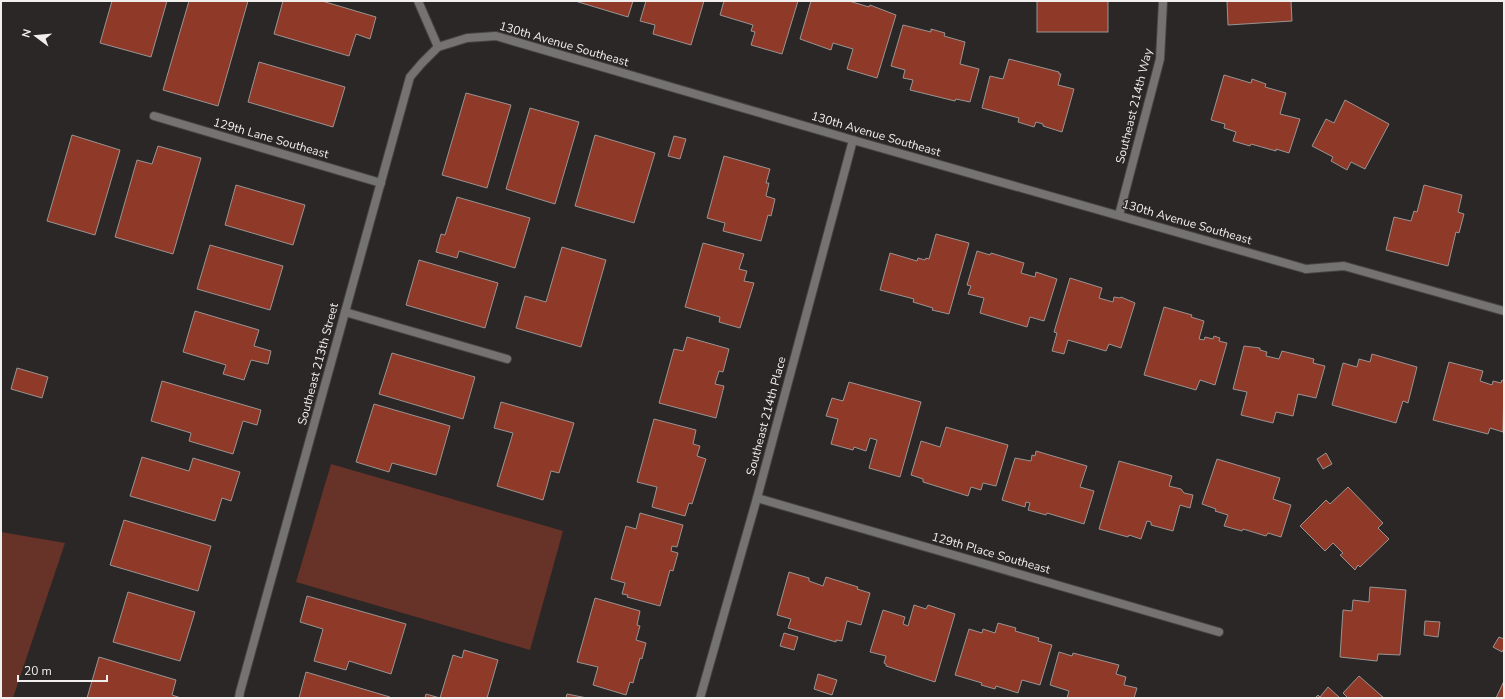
<svg xmlns="http://www.w3.org/2000/svg" width="1505" height="699" viewBox="0 0 1505 699" font-family="'Nunito Sans',sans-serif">
	<rect width="100%" height="100%" fill="#2a2726"/>
	<g fill="#673227">
		<polygon points="331,464 563,531 530,650 296,582"/>
		<polygon points="1,532 65,543 13,698 1,698"/>
	</g>
	<g fill="#8f3a29" stroke="#999493">
		<polygon points="112,1 167,1 151,57 100,43"/>
		<polygon points="189,1 248,1 218,106 163,90"/>
		<polygon points="283,1 322,1 376,17 370,39 356,34 349,56 274,34"/>
		<polygon points="575,1 633,1 628,17"/>
		<polygon points="646,1 704,1 691,45 653,34 655,25 640,21"/>
		<polygon points="724,1 798,1 782,54 751,45 755,32 751,31 753,25 720,15"/>
		<polygon points="811,1 849,1 869,7 870,5 896,15 877,78 847,69 853,49 833,43 831,50 800,39"/>
		<rect x="1037" y="1" width="71" height="31"/>
		<polygon points="1227,1 1291,1 1292,21 1228,25"/>
		<polygon points="903,25 931,32 931,29 945,33 944,36 965,42 960,64 979,69 970,102 956,99 955,101 910,90 913,80 903,78 905,70 891,66"/>
		<polygon points="1009,59 1059,72 1059,74 1061,74 1058,85 1074,89 1062,132 1043,126 1043,124 1036,122 1034,127 1018,122 1019,118 982,108 990,76 1003,79"/>
		<polygon points="259,62 345,87 333,127 248,102"/>
		<polygon points="1224,75 1251,83 1252,79 1266,84 1265,87 1286,93 1280,114 1300,119 1289,153 1276,149 1276,151 1251,144 1250,146 1233,141 1236,132 1224,128 1225,124 1211,120"/>
		<polygon points="466,93 511,105 487,188 442,175"/>
		<polygon points="1345,100 1389,124 1365,169 1351,162 1347,170 1331,161 1333,157 1312,146 1326,119 1334,123"/>
		<polygon points="530,108 579,122 555,204 506,189"/>
		<polygon points="72,135 120,150 95,235 47,221"/>
		<polygon points="595,135 655,153 634,223 575,206"/>
		<polygon points="674,136 686,139 680,159 668,156"/>
		<polygon points="158,146 201,158 173,254 115,237 137,160 152,164"/>
		<polygon points="724,156 770,169 766,183 769,183 766,196 775,199 771,216 768,215 761,241 723,231 725,223 707,218"/>
		<polygon points="236,185 305,205 293,245 225,225"/>
		<polygon points="1424,185 1462,195 1458,212 1464,214 1459,233 1456,232 1448,266 1386,250 1394,217 1411,221 1414,211 1417,212"/>
		<polygon points="457,197 530,218 515,268 459,251 457,258 436,252 441,234 445,235"/>
		<polygon points="936,234 969,243 949,314 932,310 933,308 913,302 914,299 880,290 890,253 917,261 918,258 925,260 926,258 929,259"/>
		<polygon points="703,243 744,254 739,269 747,271 744,281 754,283 740,328 719,322 720,317 685,307"/>
		<polygon points="210,245 283,266 270,310 197,289"/>
		<polygon points="562,247 606,260 581,347 516,328 525,296 546,302"/>
		<polygon points="977,251 990,255 991,253 1024,263 1021,273 1035,277 1036,272 1057,279 1044,321 1030,317 1027,327 980,313 984,298 968,294 971,286 967,285"/>
		<polygon points="419,260 498,283 485,328 406,305"/>
		<polygon points="1070,278 1102,288 1099,298 1113,302 1114,297 1120,298 1121,297 1135,303 1121,348 1109,344 1106,351 1068,340 1064,354 1052,351 1057,333 1054,332"/>
		<polygon points="1164,307 1192,315 1191,317 1204,321 1199,339 1204,340 1205,337 1213,339 1214,336 1220,338 1219,341 1227,343 1215,385 1200,380 1196,390 1144,375"/>
		<polygon points="195,311 259,330 254,346 271,351 268,364 251,360 244,380 223,374 226,365 183,352"/>
		<polygon points="687,337 729,349 723,372 719,371 715,384 724,386 716,418 659,403 674,349 683,351"/>
		<polygon points="1244,346 1260,348 1260,350 1267,352 1266,356 1279,359 1282,351 1314,359 1313,363 1325,366 1316,398 1298,394 1293,416 1276,412 1273,423 1241,415 1247,392 1233,389"/>
		<polygon points="392,353 475,377 463,419 379,394"/>
		<polygon points="1372,354 1417,367 1408,403 1403,401 1396,423 1332,405 1343,363 1357,367 1359,359 1370,362"/>
		<polygon points="1449,362 1483,371 1480,381 1492,385 1493,381 1501,383 1502,380 1504,381 1503,432 1490,428 1488,434 1433,420"/>
		<polygon points="17,368 48,377 42,398 11,389"/>
		<polygon points="162,381 261,410 257,425 243,421 233,454 189,441 191,433 151,421"/>
		<polygon points="849,382 921,402 900,477 869,468 877,440 870,438 866,451 854,447 853,450 831,444 838,419 826,416 832,398 843,401"/>
		<polygon points="501,402 574,423 559,473 551,471 543,500 497,486 513,433 494,428"/>
		<polygon points="374,404 450,426 436,475 392,463 389,472 356,462"/>
		<polygon points="654,419 696,430 693,444 700,446 697,456 706,459 692,504 689,503 685,516 652,507 657,487 637,482"/>
		<polygon points="946,427 1008,445 996,486 983,483 981,490 971,487 968,496 923,482 923,479 911,475 921,441 940,447"/>
		<polygon points="1036,451 1087,466 1080,487 1094,491 1084,524 1047,513 1046,515 1028,510 1030,503 1026,502 1025,507 1002,500 1015,458 1031,461 1032,455 1035,456"/>
		<polygon points="1326,453 1332,464 1323,469 1317,459"/>
		<polygon points="142,457 189,471 193,458 240,472 231,501 222,498 215,521 130,496"/>
		<polygon points="1217,459 1280,478 1273,499 1291,505 1281,537 1268,533 1266,536 1243,529 1242,531 1224,526 1228,515 1215,511 1216,509 1202,504"/>
		<polygon points="1119,461 1172,476 1169,486 1181,489 1184,493 1193,495 1190,508 1180,505 1173,531 1151,525 1151,522 1147,521 1141,539 1129,535 1128,537 1099,529"/>
		<polygon points="1348,487 1383,523 1378,528 1389,539 1360,567 1358,565 1355,570 1340,555 1343,553 1333,543 1325,551 1300,526 1326,500 1330,504"/>
		<polygon points="640,513 683,525 677,547 672,546 671,551 678,553 673,571 670,570 660,606 627,597 628,595 622,594 625,583 611,579 626,526 636,529"/>
		<polygon points="124,520 211,546 198,591 110,565"/>
		<polygon points="789,572 809,578 809,581 823,586 826,577 858,587 857,589 870,593 861,625 847,621 842,641 836,640 836,642 788,628 791,619 777,615"/>
		<polygon points="1370,587 1406,590 1400,655 1378,654 1377,661 1340,657 1343,610 1352,611 1353,600 1369,602"/>
		<polygon points="128,592 195,612 180,661 113,642"/>
		<polygon points="307,596 406,624 391,674 349,661 346,670 314,661 323,629 300,622"/>
		<polygon points="595,598 640,611 637,625 640,626 636,640 646,643 642,659 640,658 633,683 630,682 626,695 593,685 598,667 577,662"/>
		<polygon points="914,605 926,609 928,605 955,614 935,682 886,666 886,664 884,663 886,656 870,652 883,610 905,617 903,624 908,626"/>
		<polygon points="1425,621 1440,622 1438,637 1424,635"/>
		<polygon points="998,623 1016,628 1015,631 1039,638 1038,641 1052,645 1040,685 1022,680 1018,693 996,686 995,689 981,685 982,683 955,675 969,629 982,633 983,629 995,633"/>
		<polygon points="784,633 798,637 794,650 780,646"/>
		<polygon points="1499,637 1504,639 1504,648 1502,652 1493,647"/>
		<polygon points="464,650 498,660 487,698 425,698 426,694 440,698 453,655 462,658"/>
		<polygon points="1059,652 1072,656 1073,653 1119,665 1116,674 1126,677 1124,685 1137,688 1134,698 1067,698 1069,691 1050,685"/>
		<polygon points="99,657 176,680 172,695 181,698 87,698"/>
		<polygon points="306,672 390,697 390,698 299,698"/>
		<polygon points="818,674 837,680 832,695 814,689"/>
		<polygon points="1359,676 1384,698 1348,698 1343,693"/>
		<polygon points="1504,681 1504,698 1496,698"/>
		<polygon points="1328,687 1340,698 1315,698 1318,695 1320,697"/>
		<polygon points="567,694 587,698 566,698"/>
	</g>
	<g fill="none" stroke-linecap="round" stroke-linejoin="round">
		<g stroke="#464342" stroke-width="10">
			<g id="lane">
				<polyline points="418,1 438,47"/>
				<polyline points="1306,269 1344,266 1504,311"/>
				<polyline points="345,312 507,359"/>
			</g>
		</g>
		<g stroke="#464342" stroke-width="10">
			<g id="street">
				<polyline points="154,116 381,183"/>
				<polyline points="1119,215 1160,59 1163,1"/>
				<polyline points="757,498 1219,632"/>
				<polyline points="239,698 240,692 410,77 422,63 438,47 467,38 496,36 853,140 1306,269"/>
				<polyline points="700,698 757,498 853,140"/>
			</g>
		</g>
		<use href="#lane" stroke="#757372" stroke-width="8"/>
		<use href="#street" stroke="#757372" stroke-width="8"/>
	</g>
	<g text-anchor="middle" dominant-baseline="central" stroke-width="3" stroke-linejoin="round" paint-order="stroke">
		<g font-size="12" fill="#f1efee" stroke="#2a2726">
			<text transform="translate(564 44) rotate(16)">130th Avenue Southeast</text>
			<text transform="translate(1134 106) rotate(-76)">Southeast 214th Way</text>
			<text transform="translate(876 134) rotate(16)">130th Avenue Southeast</text>
			<text transform="translate(271 138) rotate(16)">129th Lane Southeast</text>
			<text transform="translate(1187 222) rotate(16)">130th Avenue Southeast</text>
			<text transform="translate(318 364) rotate(-75)">Southeast 213th Street</text>
			<text transform="translate(766 416) rotate(-75)">Southeast 214th Place</text>
			<text transform="translate(991 553) rotate(16)">129th Place Southeast</text>
		</g>
	</g>
	<rect width="1505" height="699" fill="none" stroke="#f1efee" stroke-width="4"/>
	<g transform="translate(36 36) rotate(286)" stroke="#2a2726" stroke-width="3" paint-order="stroke">
	<path d="M0-3L7 15L0 10L-7 15Z" fill="#f1efee"/>
	<text y="-6" font-size="11" font-weight="bold" text-anchor="middle" fill="#f1efee">N</text>
	</g>
	<path d="M18 675v6h89v-6" fill="none" stroke="#f1efee" stroke-width="2"/>
	<text x="24" y="675" font-size="12" fill="#f1efee" stroke="#2a2726" stroke-width="3" paint-order="stroke">20 m</text>
</svg>
